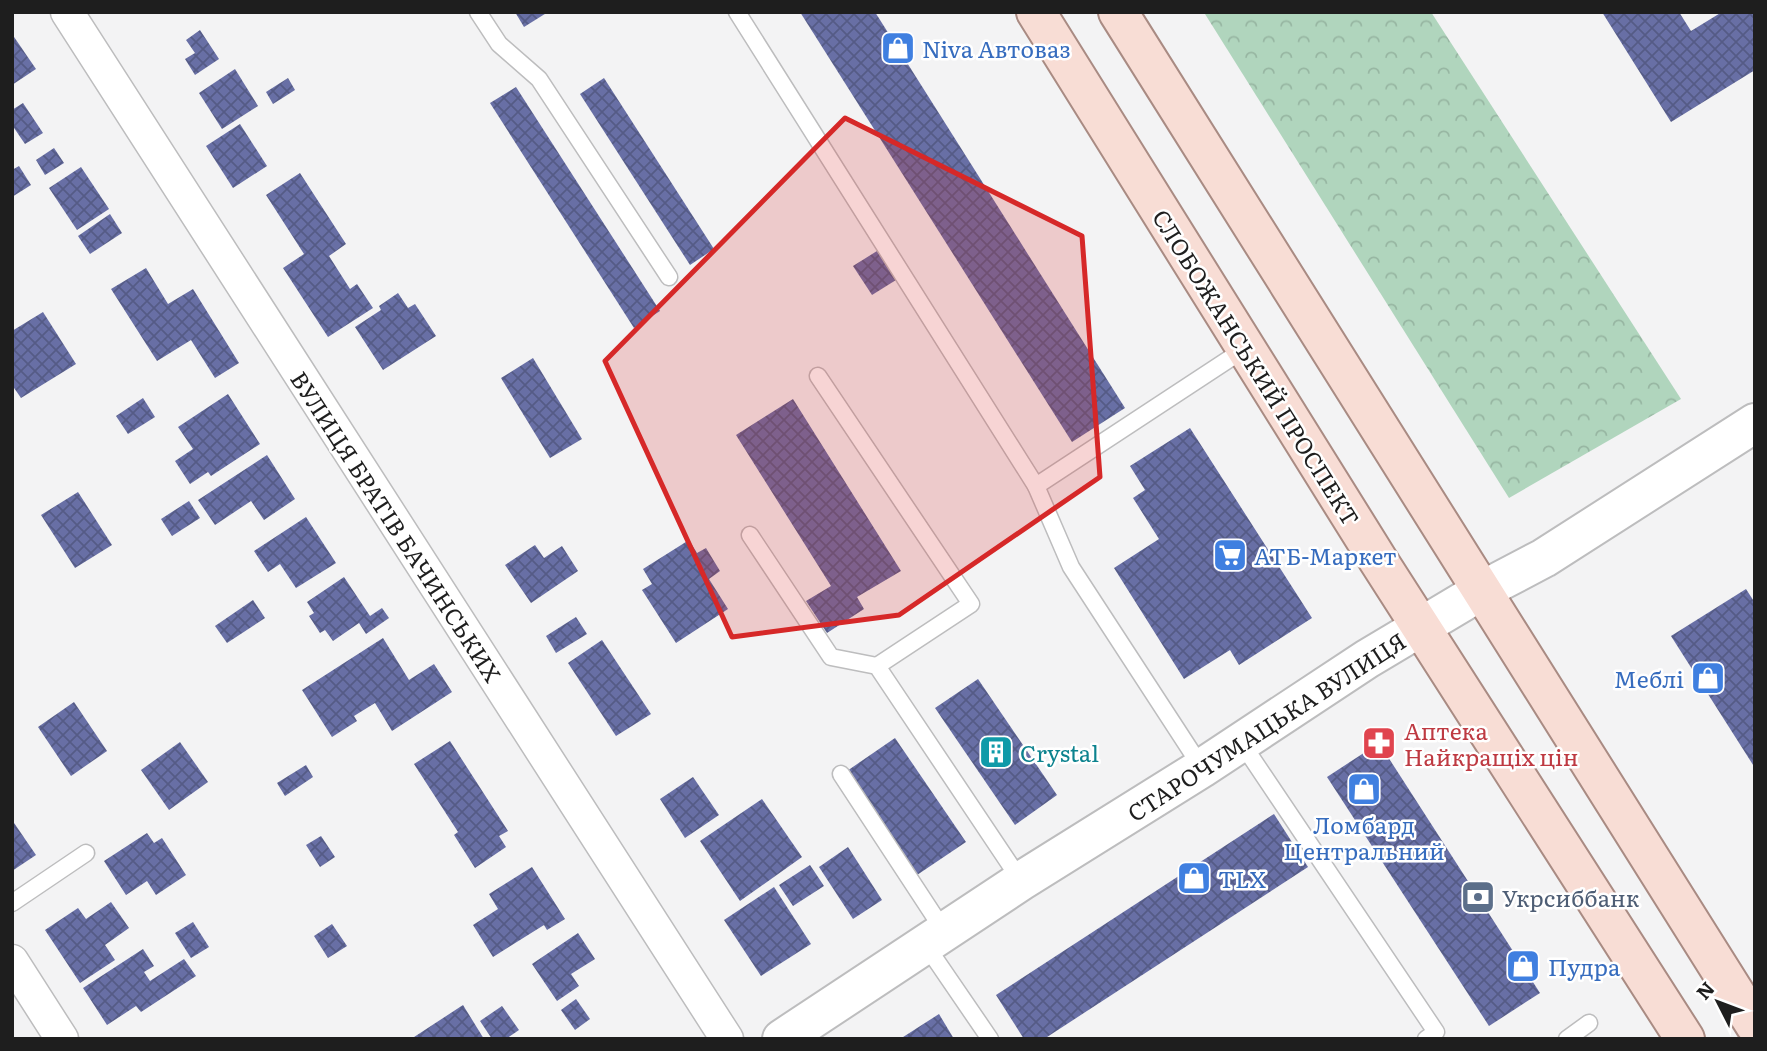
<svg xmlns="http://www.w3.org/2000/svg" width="1767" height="1051" viewBox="0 0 1767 1051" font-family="Literata,serif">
	<defs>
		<pattern id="forest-crowns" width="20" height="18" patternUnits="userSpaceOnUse" patternTransform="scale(1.75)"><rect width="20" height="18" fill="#b0d5bd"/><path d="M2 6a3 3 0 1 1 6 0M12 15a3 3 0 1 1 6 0" fill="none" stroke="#97b6a2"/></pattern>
		<pattern id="building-cross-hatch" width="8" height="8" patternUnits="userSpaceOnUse" patternTransform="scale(1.75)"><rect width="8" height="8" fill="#686fa5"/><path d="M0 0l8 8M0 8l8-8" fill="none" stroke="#555b86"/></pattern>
	</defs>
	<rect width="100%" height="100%" fill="#f3f3f4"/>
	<polygon fill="url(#forest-crowns)" points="1208,12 1431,12 1681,399 1509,498 1205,14"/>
	<g fill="url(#building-cross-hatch)">
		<polygon points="515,12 548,12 524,27"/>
		<polygon points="800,12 875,12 1125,408 1072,442"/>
		<polygon points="1602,12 1679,12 1691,31 1722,12 1755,12 1755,70 1671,122"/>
		<polygon points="200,30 219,59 195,75 185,59 195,53 186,40"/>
		<polygon points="12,34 36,69 12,85"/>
		<polygon points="235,69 258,106 222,129 199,93"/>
		<polygon points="288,78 295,90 273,104 266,92"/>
		<polygon points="604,78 714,249 690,265 580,94"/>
		<polygon points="516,87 660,311 634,328 490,103"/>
		<polygon points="23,103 43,133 25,144 12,125 12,110"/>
		<polygon points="240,124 267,166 233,188 206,146"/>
		<polygon points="54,148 64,163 45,175 36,160"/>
		<polygon points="19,166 31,185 12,197 12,170"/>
		<polygon points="81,167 109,209 77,230 49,188"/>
		<polygon points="300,173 346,244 329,256 350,289 357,284 373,308 328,337 283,268 304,254 266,195"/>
		<polygon points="110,214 122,233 90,254 78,236"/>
		<polygon points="877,251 896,280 872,295 853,266"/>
		<polygon points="146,268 168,304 193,289 239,363 215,378 191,340 157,361 111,289"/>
		<polygon points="398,293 408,308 415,304 436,336 383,370 355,327 381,310 379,306"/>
		<polygon points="43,312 76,364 21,398 12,385 12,331"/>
		<polygon points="533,358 582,439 550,458 501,378"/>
		<polygon points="228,394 260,444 211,476 208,472 190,484 175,461 193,449 178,427"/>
		<polygon points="143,398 155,417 128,434 116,416"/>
		<polygon points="793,399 901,571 857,597 864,609 827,633 806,601 831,586 736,435"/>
		<polygon points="1190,428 1312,618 1239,665 1230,650 1184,679 1114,568 1159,539 1133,498 1145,490 1130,466"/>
		<polygon points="267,455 295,499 264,520 251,501 215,525 198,500"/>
		<polygon points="78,492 112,545 75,568 41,515"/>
		<polygon points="189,501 200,518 172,536 161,519"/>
		<polygon points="306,517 336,563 296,588 280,564 268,572 254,551"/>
		<polygon points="689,540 697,553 706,548 720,571 709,579 728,609 676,643 642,590 652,584 643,569"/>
		<polygon points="535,545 544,558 562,546 578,571 531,603 505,565"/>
		<polygon points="344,577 370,616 382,608 389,618 366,634 359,623 333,641 325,630 320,633 309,616 314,613 307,602"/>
		<polygon points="1746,589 1755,603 1755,768 1671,636"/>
		<polygon points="253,600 265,618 227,643 215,626"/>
		<polygon points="576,617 587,634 556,653 546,636"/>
		<polygon points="383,638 409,680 434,664 452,692 392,731 375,703 354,716 357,721 332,737 302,690"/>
		<polygon points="602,640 651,714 616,736 568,663"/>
		<polygon points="978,679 1057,795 1015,825 935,708"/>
		<polygon points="74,702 107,751 71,776 38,727"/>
		<polygon points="895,738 966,842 917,875 847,771"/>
		<polygon points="450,741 508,831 499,836 506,847 475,868 454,835 458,832 414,764"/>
		<polygon points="180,742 208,782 169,810 141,770"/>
		<polygon points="1379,743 1540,993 1489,1026 1327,777"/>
		<polygon points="306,765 313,777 285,796 277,783"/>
		<polygon points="693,777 719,815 685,838 660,799"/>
		<polygon points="762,799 802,857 740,901 700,841"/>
		<polygon points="1274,814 1308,867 1044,1039 1024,1039 996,995"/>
		<polygon points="12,820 36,855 12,871"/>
		<polygon points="147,833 154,843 162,838 186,875 156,895 147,881 126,895 104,861"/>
		<polygon points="321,836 335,857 320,867 306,845"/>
		<polygon points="848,847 882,900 853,919 819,867"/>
		<polygon points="810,865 824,886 793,906 779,885"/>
		<polygon points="532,867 565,919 547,930 544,925 493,957 473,925 498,909 489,894"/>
		<polygon points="774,887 811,944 761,976 724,920"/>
		<polygon points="111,902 129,928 105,945 115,960 80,983 45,930 78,908 86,919"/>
		<polygon points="193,922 209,947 191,958 175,933"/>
		<polygon points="332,924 347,946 328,958 314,936"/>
		<polygon points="578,933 595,959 571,974 579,986 557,1001 532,964"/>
		<polygon points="143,949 154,966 144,972 150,981 184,959 196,976 141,1012 136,1006 107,1025 83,988"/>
		<polygon points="576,999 590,1019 575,1030 561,1010"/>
		<polygon points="463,1005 484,1039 411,1039"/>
		<polygon points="502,1006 519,1030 506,1039 492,1039 480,1021"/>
		<polygon points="939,1014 954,1039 900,1039"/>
	</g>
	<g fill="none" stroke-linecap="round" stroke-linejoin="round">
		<g stroke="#bdbdbe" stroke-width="19">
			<g id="service">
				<polyline points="478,12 499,44 539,79 669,277"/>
				<polyline points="737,12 1036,486 1071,567 1202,768"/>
				<polyline points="818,376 971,604 877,666"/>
				<polyline points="1036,486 1246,348"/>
				<polyline points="750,535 831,657 877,666 1021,881"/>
				<polyline points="1241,742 1436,1032 1426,1039"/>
				<polyline points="841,774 944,931"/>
				<polyline points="12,903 86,853"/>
				<polyline points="925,944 990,1039"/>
				<polyline points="1567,1039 1589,1023"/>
			</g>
		</g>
		<g stroke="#bdbdbe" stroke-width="35">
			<g id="minor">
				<polyline points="67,12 727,1039"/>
				<polyline points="12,961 62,1039"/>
			</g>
		</g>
		<g stroke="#bdbdbe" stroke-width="42">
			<polyline id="tertiary" points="782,1039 1021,881 1202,768 1367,659 1481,591 1544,558 1755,423"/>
		</g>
		<g stroke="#a98b83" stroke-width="42">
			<g id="primary">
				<polyline points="1036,12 1378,560 1685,1039"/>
				<polyline points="1118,12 1755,1025"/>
			</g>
		</g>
		<use href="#service" stroke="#fff" stroke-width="16"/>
		<use href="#minor" stroke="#fff" stroke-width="32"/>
		<use href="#tertiary" stroke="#fff" stroke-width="38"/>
		<use href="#primary" stroke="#f8ddd5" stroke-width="38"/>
	</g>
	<path fill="#d62828" fill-opacity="0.2" stroke="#d62828" stroke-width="5" stroke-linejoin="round" d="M845,118L1082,236L1100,477L899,615L732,637L605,361Z"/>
	<defs>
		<g id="shop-square" transform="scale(1.75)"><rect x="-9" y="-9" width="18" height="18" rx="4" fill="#3f7fe0" stroke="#fff"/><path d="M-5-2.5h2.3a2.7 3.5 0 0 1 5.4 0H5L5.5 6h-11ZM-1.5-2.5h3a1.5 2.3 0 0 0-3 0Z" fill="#fff"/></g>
		<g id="supermarket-square" transform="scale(1.75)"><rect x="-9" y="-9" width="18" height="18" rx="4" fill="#3f7fe0" stroke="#fff"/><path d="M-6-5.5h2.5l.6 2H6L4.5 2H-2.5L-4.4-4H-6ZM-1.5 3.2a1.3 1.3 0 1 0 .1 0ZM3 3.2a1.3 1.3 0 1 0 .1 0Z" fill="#fff"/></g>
		<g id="pharmacy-square" transform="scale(1.75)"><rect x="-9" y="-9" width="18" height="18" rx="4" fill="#e0444e" stroke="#fff"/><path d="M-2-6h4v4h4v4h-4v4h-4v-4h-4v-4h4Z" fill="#fff"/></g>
		<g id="building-square" transform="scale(1.75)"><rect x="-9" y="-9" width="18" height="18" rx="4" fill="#0f9aa8" stroke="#fff"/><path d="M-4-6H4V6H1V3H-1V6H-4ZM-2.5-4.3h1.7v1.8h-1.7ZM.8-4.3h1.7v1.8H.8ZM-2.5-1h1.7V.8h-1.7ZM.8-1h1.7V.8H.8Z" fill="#fff"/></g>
		<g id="bank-square" transform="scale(1.75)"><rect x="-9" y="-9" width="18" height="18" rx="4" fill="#5c6f8a" stroke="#fff"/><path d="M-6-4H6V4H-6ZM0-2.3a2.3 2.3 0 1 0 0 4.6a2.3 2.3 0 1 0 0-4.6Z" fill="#fff"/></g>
	</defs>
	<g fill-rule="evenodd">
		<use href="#shop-square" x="898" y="48"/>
		<use href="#supermarket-square" x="1230" y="555"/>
		<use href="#shop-square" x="1708" y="678"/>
		<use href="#pharmacy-square" x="1379" y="743"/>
		<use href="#building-square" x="996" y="752"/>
		<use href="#shop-square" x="1364" y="789"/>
		<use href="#shop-square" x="1194" y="878"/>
		<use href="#bank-square" x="1478" y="897"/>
		<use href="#shop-square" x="1523" y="966"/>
	</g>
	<g text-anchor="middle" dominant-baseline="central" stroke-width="5" stroke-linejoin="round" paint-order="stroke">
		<g font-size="23" fill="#366cbe" stroke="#fff" text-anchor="start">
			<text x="922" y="48">Niva Автоваз</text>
			<text x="1254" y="555">АТБ-Маркет</text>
			<text x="1684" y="678" text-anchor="end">Меблі</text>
			<text x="1364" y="824" text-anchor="middle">Ломбард<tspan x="1364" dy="26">Центральний</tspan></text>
			<text x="1218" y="878">TLX</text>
			<text x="1548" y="966">Пудра</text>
		</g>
		<g font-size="23" fill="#1e1e1e" stroke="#fff">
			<text transform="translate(1257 367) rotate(58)">СЛОБОЖАНСЬКИЙ ПРОСПЕКТ</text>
			<text transform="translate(397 526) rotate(57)">ВУЛИЦЯ БРАТІВ БАЧИНСЬКИХ</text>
			<text transform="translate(1266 726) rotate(-33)">СТАРОЧУМАЦЬКА ВУЛИЦЯ</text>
		</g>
		<g font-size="23" fill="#be3a42" stroke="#fff" text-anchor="start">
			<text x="1404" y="730">Аптека<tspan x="1404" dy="26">Найкращiх цiн</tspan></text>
		</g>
		<g font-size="23" fill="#0d838f" stroke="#fff" text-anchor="start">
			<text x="1020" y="752">Crystal</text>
		</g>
		<g font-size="23" fill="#4e5e75" stroke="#fff" text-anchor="start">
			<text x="1502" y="897">Укрсиббанк</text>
		</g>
	</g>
	<rect width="1767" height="1051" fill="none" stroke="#1e1e1e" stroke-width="28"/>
	<g transform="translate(1718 1002) rotate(312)" stroke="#ffffff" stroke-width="5" paint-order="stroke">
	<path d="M0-5L12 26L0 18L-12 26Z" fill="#1e1e1e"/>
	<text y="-10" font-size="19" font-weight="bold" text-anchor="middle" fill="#1e1e1e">N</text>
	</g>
</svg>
